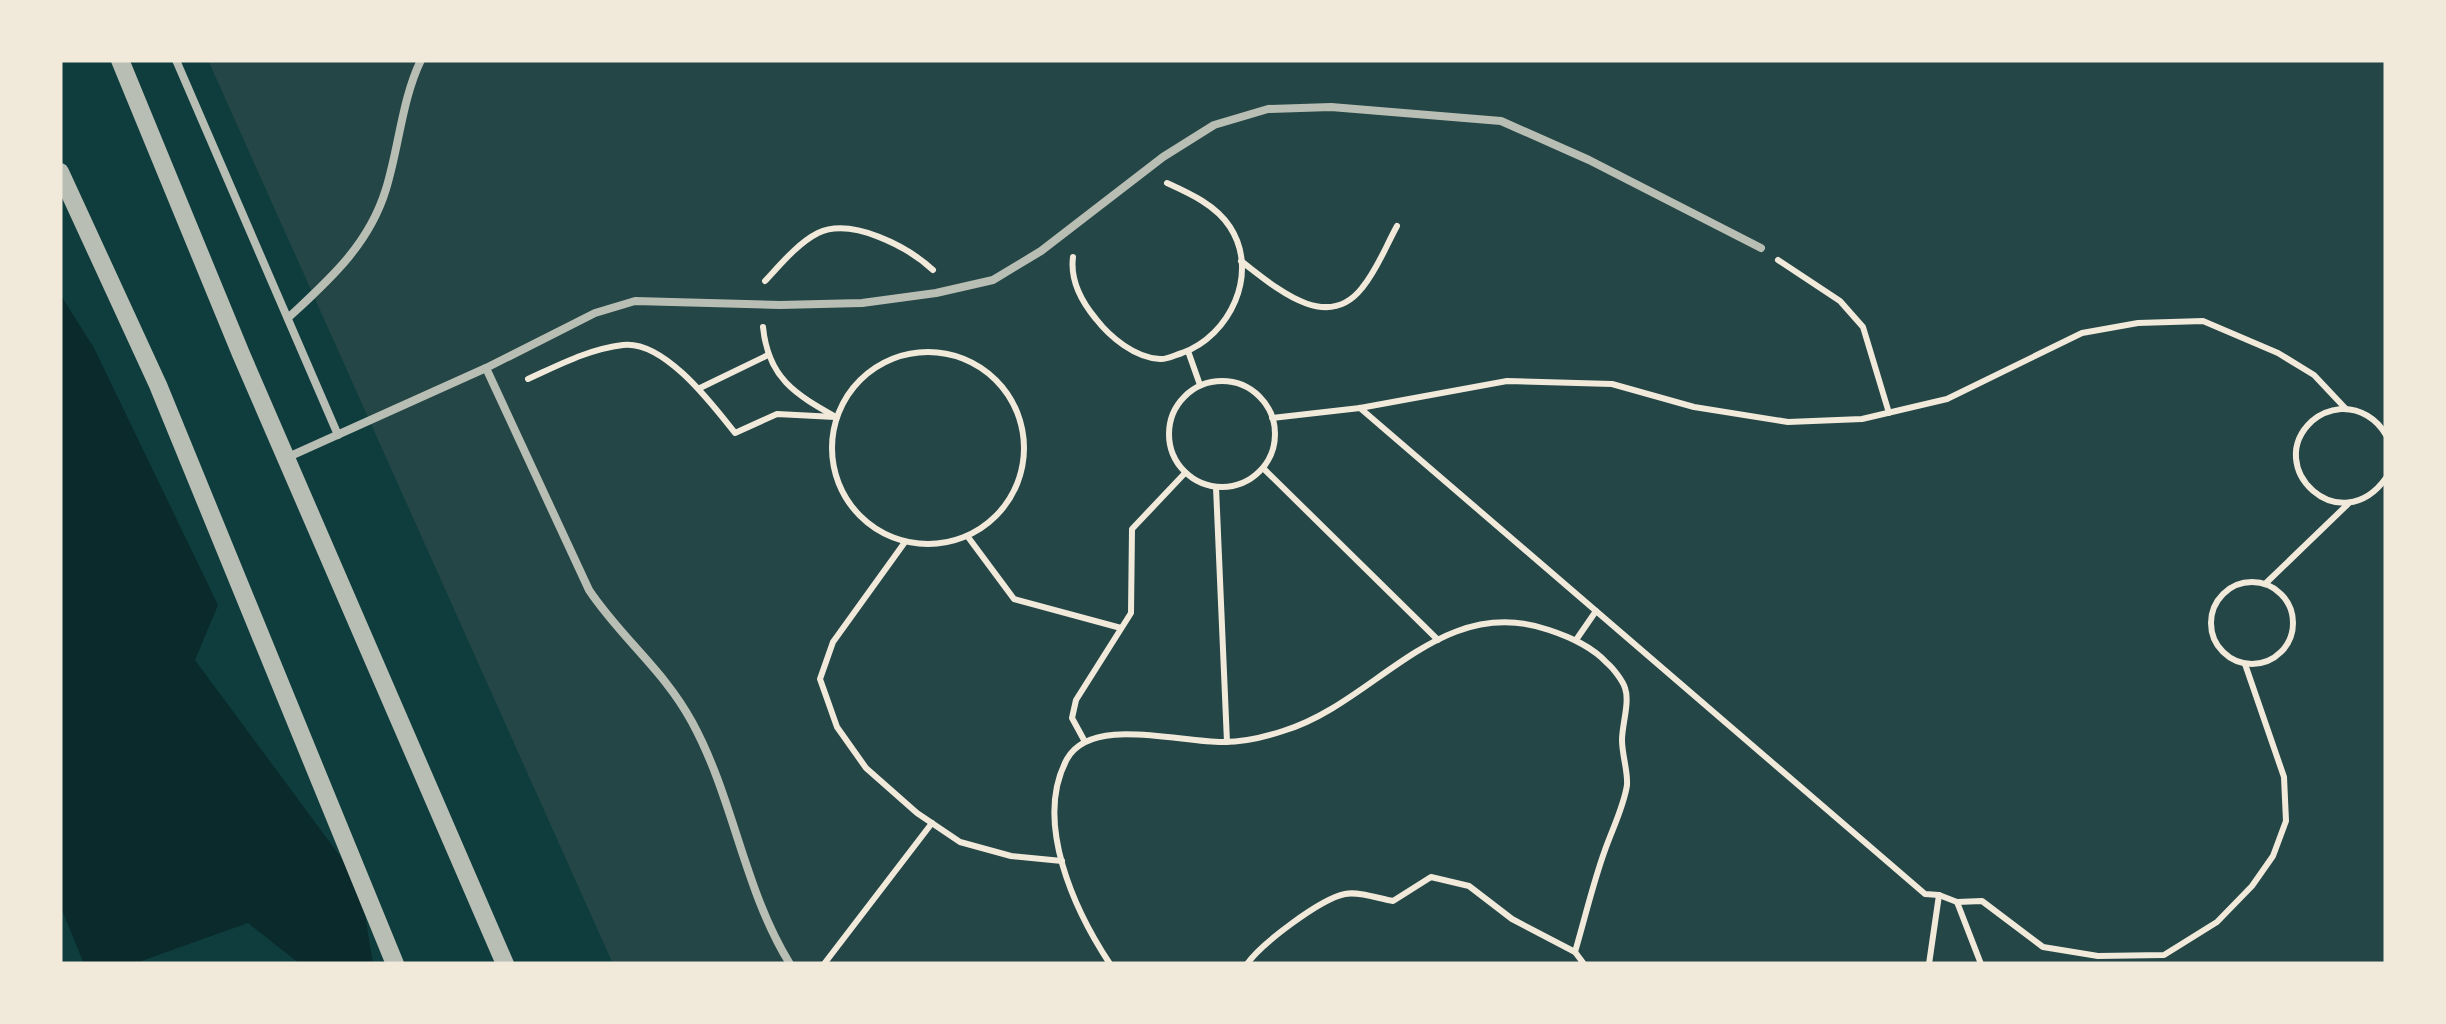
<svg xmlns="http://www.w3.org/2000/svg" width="2446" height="1024" viewBox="0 0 2446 1024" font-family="'DejaVu Sans',sans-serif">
	<rect width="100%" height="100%" fill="#0f3d3e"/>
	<polygon fill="#244646" points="208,60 2386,60 2386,964 613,964"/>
	<polygon fill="#0a2a2b" points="60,294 94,348 218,605 195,660 360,883 373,964 300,964 248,923 133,964 84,964 60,905"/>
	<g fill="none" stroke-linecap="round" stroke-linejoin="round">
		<g stroke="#f1e9da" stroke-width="6">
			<path d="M1073,257C1070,280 1081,301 1096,319C1110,337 1135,358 1160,359C1166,360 1175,355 1182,353C1230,336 1260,273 1230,227C1216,205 1189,193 1167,183"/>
			<polyline points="1778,260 1840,301 1863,327 1889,413"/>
			<path d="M1241,261C1274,286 1326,334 1362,288C1377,270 1386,246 1397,226"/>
			<path d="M765,281C780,265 798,243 818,233C852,217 908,247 933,270"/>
			<path d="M763,327C768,378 795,394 836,417"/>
			<polyline points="1188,351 1200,385"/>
			<circle cx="928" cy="448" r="96"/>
			<path d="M528,379C559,365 589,349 623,345C664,340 712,404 735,433L777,414L835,417"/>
			<circle cx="1222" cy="434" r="53"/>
			<polyline points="700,388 766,356"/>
			<polyline points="1360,408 1925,894 1939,895 1957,902 1982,901 2043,947 2098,956 2164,955 2217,922 2252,886 2273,856 2286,821 2284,777 2245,664"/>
			<polyline points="1272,418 1360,408 1507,381 1612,384 1694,407 1788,422 1862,419 1947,399 2082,333 2138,323 2203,321 2278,353 2314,375 2346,409"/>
			<path d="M2386,435C2377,419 2360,408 2341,409C2330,410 2320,414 2312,421C2262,467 2340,542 2386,478"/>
			<polyline points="1263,468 1438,640"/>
			<polyline points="1216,487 1227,742"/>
			<polyline points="968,537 1014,599 1121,628"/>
			<polyline points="905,542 833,642 820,679 837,727 866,768 917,813 960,842 1011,856 1062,861"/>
			<circle cx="2252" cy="623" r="41"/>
			<polyline points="2265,584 2348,504"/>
			<polyline points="1576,640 1596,611"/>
			<polyline points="1084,740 1072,718 1076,700 1131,613 1132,529 1185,473"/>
			<polyline points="1957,902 1981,964"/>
			<polyline points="824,964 932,823"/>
			<path d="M1110,964C1075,911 1033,822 1067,759C1091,715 1181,743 1224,742C1242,742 1265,737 1283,731C1376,703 1440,592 1549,630C1570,637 1591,646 1607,663C1613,668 1623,681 1625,688C1630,702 1622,725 1622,740C1622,755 1628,771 1627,785C1624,806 1612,830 1605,850C1593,883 1585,918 1575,952"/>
			<path d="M1247,964C1261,944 1320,899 1345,894C1359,891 1380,899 1393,901L1431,877L1469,886L1512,919L1575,952L1584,964"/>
			<polyline points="1929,964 1939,895"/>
		</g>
		<g stroke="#b8beb3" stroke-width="8">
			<polyline points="176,60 338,435"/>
			<path d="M288,318C329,280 369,245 386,189C399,147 402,99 421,60"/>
			<path d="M486,368L589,590C621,638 664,670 692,722C734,799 744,890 790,964"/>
			<polyline points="286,458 486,368 595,313 635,301 780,305 862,303 936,293 993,280 1041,251 1163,157 1214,125 1268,109 1331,107 1501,121 1589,160 1761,248"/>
		</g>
		<g stroke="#b8beb3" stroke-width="18">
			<polyline points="120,60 241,354 505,964"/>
			<polyline points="60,172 158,385 395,964"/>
		</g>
	</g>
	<rect width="2446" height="1024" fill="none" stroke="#f1e9da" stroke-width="125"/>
</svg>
